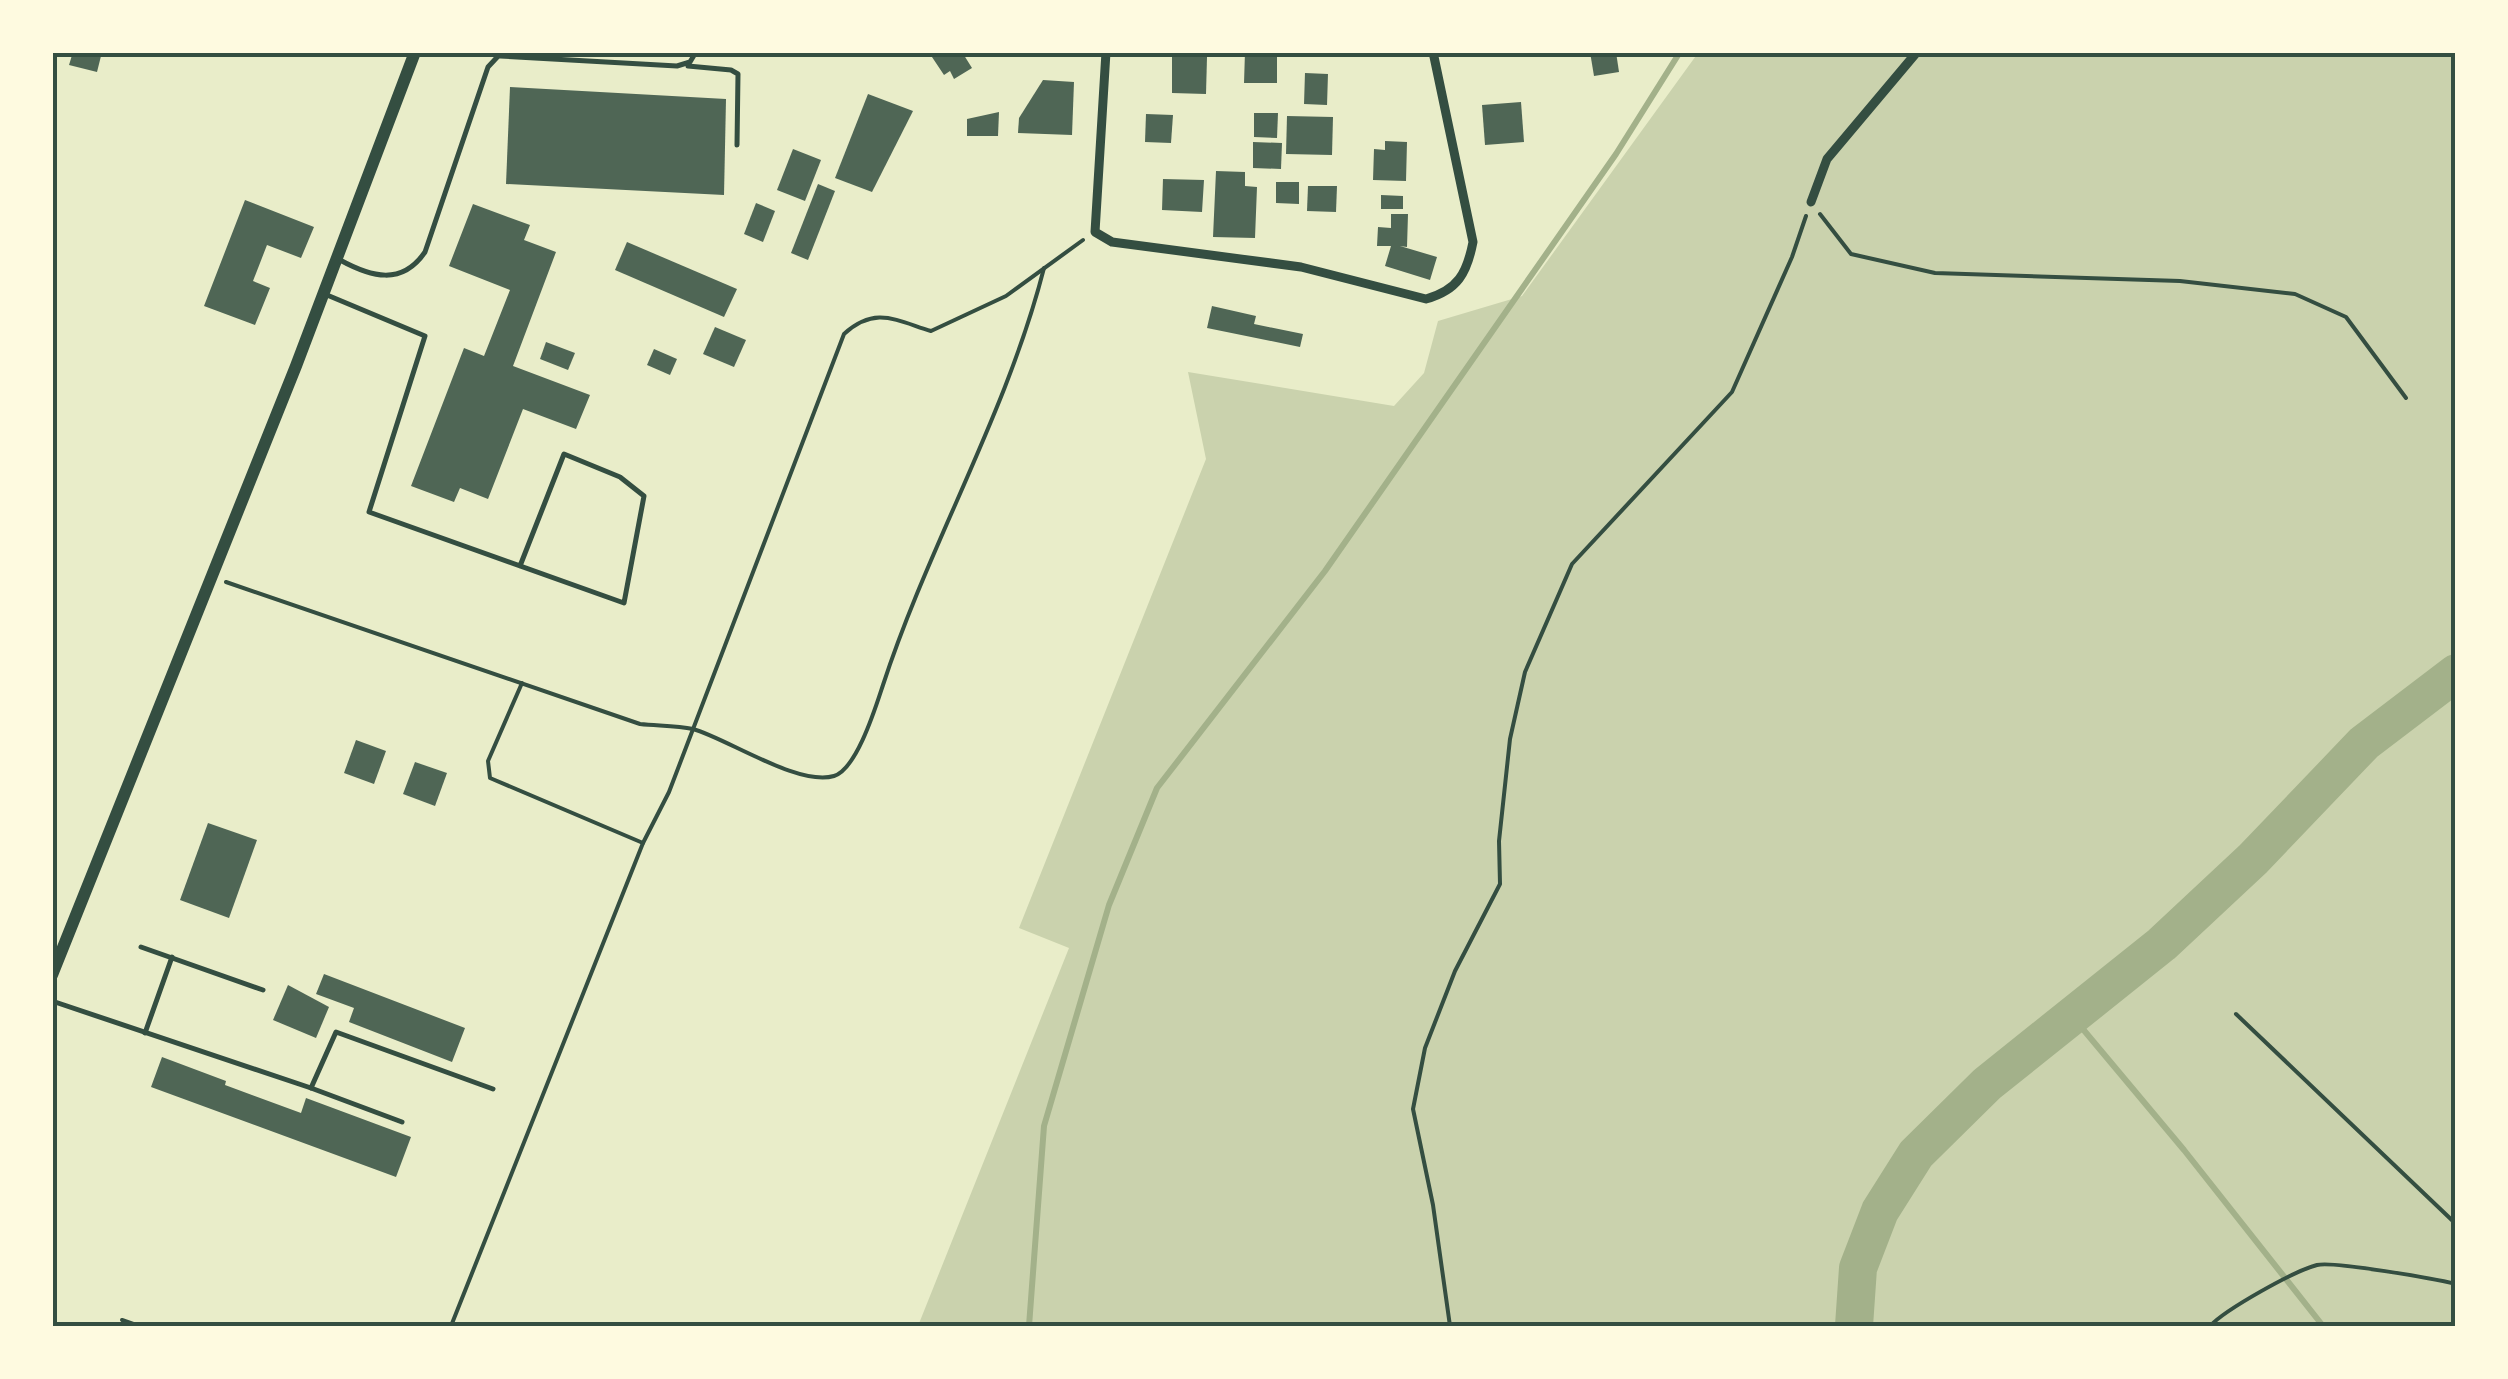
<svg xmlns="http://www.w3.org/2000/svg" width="2508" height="1379" viewBox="0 0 2508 1379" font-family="Montserrat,sans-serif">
	<rect width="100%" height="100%" fill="#e9edc9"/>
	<polygon fill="#cad2ad" points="1698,53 2455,53 2455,1326 918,1326 1069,948 1019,928 1206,459 1188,372 1394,406 1424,373 1438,321 1522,296"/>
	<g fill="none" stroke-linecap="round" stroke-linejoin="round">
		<g stroke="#a3b18a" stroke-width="6">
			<polyline points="2072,1016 2184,1150 2323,1326"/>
			<polyline points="1029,1326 1044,1126 1109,905 1157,788 1325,571 1616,154 1680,52"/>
		</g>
		<polyline stroke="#a3b18a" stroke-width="38" points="1854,1326 1858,1268 1880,1211 1916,1154 1987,1084 2162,944 2253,859 2364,743 2456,673"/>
	</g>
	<g fill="#4f6655">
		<polygon points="73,52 102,52 97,72 69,65"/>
		<polygon points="933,52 962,52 972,68 954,79 950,71 944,75 930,54"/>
		<polygon points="1245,52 1277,52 1277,83 1244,83"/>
		<polygon points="1590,52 1616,52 1619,72 1594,76"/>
		<polygon points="1172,56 1207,57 1206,94 1172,93"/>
		<polygon points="1305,73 1328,74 1327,105 1304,104"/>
		<polygon points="1043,80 1074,82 1072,135 1018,133 1019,118"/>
		<polygon points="510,87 726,99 724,195 506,184"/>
		<polygon points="868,94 913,111 872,192 835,178"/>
		<polygon points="1521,102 1524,142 1485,145 1482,105"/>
		<polygon points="999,112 998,136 967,136 967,119"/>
		<polygon points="1254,113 1278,113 1277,138 1254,137"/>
		<polygon points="1146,114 1173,115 1171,143 1145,142"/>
		<polygon points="1287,116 1333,117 1332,155 1286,154"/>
		<polygon points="1385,141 1407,142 1406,181 1373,180 1374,149 1385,150"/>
		<polygon points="1253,142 1282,143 1281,169 1253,168"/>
		<polygon points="793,149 821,160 805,201 777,190"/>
		<polygon points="1216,171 1245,172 1245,186 1257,187 1255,238 1213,237"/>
		<polygon points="1163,179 1204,180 1202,212 1162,210"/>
		<polygon points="1276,182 1299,182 1299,204 1276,203"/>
		<polygon points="818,184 835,191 808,260 791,253"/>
		<polygon points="1308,186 1337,186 1336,212 1307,211"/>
		<polygon points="1381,195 1403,196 1403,209 1381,209"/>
		<polygon points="245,200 314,227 301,258 267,245 253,281 270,288 255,325 204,306"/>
		<polygon points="756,203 775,211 763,242 744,234"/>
		<polygon points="473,204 530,225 524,240 556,252 513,366 590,395 576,429 523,409 488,499 460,488 454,502 411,486 464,348 484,356 510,290 449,266"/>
		<polygon points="1391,214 1408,214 1407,247 1400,246 1437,257 1430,280 1385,266 1391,246 1377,246 1378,227 1391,228"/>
		<polygon points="627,242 737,289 724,317 615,270"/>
		<polygon points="1212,306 1256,316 1254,324 1303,334 1300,347 1207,328"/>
		<polygon points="715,327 746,340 734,367 703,354"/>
		<polygon points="546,342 575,353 568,370 540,359"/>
		<polygon points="654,349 677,359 670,375 647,365"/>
		<polygon points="356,740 386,751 374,784 344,773"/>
		<polygon points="415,762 447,773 435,806 403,794"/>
		<polygon points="208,823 257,840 229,918 180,900"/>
		<polygon points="324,974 465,1028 452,1062 349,1022 354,1008 316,994"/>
		<polygon points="288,985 329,1007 316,1038 273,1020"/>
		<polygon points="162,1057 226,1081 225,1085 301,1113 306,1098 411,1137 396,1177 151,1087"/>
	</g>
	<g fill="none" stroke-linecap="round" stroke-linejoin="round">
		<g stroke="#344e41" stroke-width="4">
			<polyline points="1820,214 1851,254 1935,273 2180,281 2295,294 2346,317 2406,398"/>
			<path d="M226,582L640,724C657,726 676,725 693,729C726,738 799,787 834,776C857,769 876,706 883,685C929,544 1007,413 1044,268"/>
			<polyline points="522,683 488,761 490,778 643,843"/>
			<polyline points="2236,1014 2456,1224"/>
			<polyline points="122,1320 139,1326"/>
			<path d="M451,1326L643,843L669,792L844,334C875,306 895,320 931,331L1006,296L1083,240"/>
			<polyline points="1450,1326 1433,1205 1413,1109 1425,1048 1455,971 1500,884 1499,841 1510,739 1525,672 1572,564 1732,392 1792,257 1806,216"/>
			<path d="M2210,1326C2226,1309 2294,1271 2317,1265C2334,1261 2435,1279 2456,1284"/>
		</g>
		<g stroke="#344e41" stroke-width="5">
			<polyline points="500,56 677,66 690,62 696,52"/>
			<polyline points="688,66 731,70 738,74 737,145"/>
			<path d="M340,260C371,277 402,286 425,252L488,67L502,52"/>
			<polyline points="327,295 425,336 369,512 624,603 644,496 620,477 564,454 520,566"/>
			<polyline points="141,947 263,990"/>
			<polyline points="52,1001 311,1088 402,1122"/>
			<polyline points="145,1033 172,957"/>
			<polyline points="311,1088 336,1032 493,1089"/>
		</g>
		<g stroke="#344e41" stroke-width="9">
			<path d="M1106,52L1095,232L1112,242L1301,267L1426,299C1458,290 1467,273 1473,242L1433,52"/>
			<polyline points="1811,202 1827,159 1917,52"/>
		</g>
		<polyline stroke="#344e41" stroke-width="12" points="52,975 296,366 415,52"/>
	</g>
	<rect width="2508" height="1379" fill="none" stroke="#fefae0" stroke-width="110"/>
	<rect x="55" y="55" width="2398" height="1269" fill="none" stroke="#344e41" stroke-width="4"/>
</svg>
